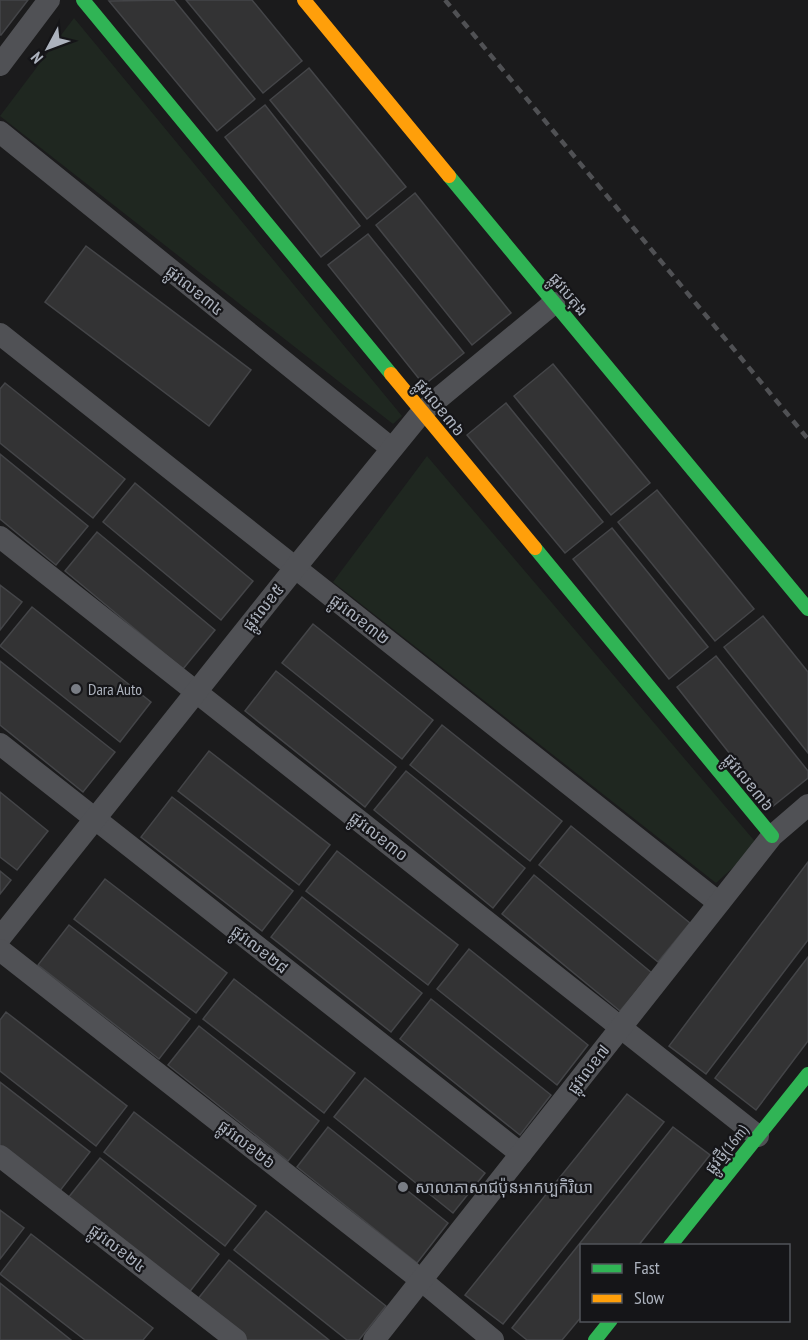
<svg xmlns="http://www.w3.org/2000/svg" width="808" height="1340" viewBox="0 0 808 1340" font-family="'PT Sans Narrow','Noto Sans Khmer',sans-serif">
	<rect width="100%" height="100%" fill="#1b1b1c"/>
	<g fill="#1f2720">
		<polygon points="74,18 402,416 393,424 0,116"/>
		<polygon points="427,456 758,845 716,883 333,582"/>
	</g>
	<g fill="#333334" stroke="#444548" stroke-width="1.5">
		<polygon points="0,0 28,0 1,35 0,35"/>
		<polygon points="174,0 255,99 217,131 109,1"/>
		<polygon points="186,0 252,0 302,61 263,93"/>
		<polygon points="309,68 406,187 367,219 270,100"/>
		<polygon points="265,105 360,226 321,257 225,137"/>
		<polygon points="415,193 511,313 472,345 376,225"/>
		<polygon points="368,234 464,353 424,385 328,265"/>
		<polygon points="86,246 251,370 209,426 45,302"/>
		<polygon points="553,364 650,483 611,515 514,396"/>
		<polygon points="5,383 125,479 93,518 0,443 0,389"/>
		<polygon points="506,403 603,522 565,553 467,435"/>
		<polygon points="0,454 88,526 56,565 0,519"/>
		<polygon points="135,483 253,581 221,620 103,522"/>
		<polygon points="657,490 754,609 715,641 618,522"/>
		<polygon points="612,528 708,647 669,679 573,559"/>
		<polygon points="97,532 215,630 183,669 65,571"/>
		<polygon points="0,585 22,602 0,630"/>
		<polygon points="32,607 151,702 120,742 0,646"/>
		<polygon points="763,616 808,672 808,753 724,647"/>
		<polygon points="313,624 433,720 402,759 282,663"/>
		<polygon points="716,656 808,771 808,778 772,807 677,687"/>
		<polygon points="0,661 115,752 83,792 0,725"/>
		<polygon points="276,671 396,767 365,807 245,711"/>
		<polygon points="442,725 562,821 530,861 410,765"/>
		<polygon points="209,751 330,845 299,885 178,791"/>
		<polygon points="406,771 525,868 493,908 374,810"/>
		<polygon points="0,792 48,831 17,870 0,857"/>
		<polygon points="172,797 293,891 262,931 141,837"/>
		<polygon points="571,826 690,923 658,962 539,865"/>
		<polygon points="337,851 458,945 428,985 306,891"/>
		<polygon points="808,862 808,940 706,1074 669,1046"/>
		<polygon points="0,871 11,880 0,894"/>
		<polygon points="534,875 652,973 620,1011 502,914"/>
		<polygon points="105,879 227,973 196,1013 74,919"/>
		<polygon points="302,897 422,993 391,1032 271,937"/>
		<polygon points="69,925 190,1019 159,1059 38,965"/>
		<polygon points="469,949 588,1045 557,1085 437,989"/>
		<polygon points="808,957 808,1041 756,1110 715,1078"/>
		<polygon points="234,979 355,1073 324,1113 203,1019"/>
		<polygon points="431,999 551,1095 520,1135 400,1039"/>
		<polygon points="6,1012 127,1106 96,1146 0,1071 0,1020"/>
		<polygon points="199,1026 319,1121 288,1161 168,1065"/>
		<polygon points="365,1078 485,1173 453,1213 334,1117"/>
		<polygon points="0,1082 90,1152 59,1192 0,1146"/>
		<polygon points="627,1094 664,1122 503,1324 465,1295"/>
		<polygon points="134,1112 256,1206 225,1246 104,1152"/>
		<polygon points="328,1127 448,1223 417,1263 297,1167"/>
		<polygon points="673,1127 710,1155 638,1246 582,1246 582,1316 562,1340 527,1340 512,1328"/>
		<polygon points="100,1158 219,1254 188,1294 68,1198"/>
		<polygon points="0,1210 24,1228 0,1259"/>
		<polygon points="266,1211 386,1306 359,1340 347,1340 234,1250"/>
		<polygon points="31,1234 153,1328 143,1340 85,1340 0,1274"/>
		<polygon points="229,1260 329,1340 247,1340 197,1300"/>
		<polygon points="0,1283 71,1340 0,1340"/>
	</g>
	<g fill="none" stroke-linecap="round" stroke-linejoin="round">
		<g stroke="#505155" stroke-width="22">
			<polyline points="0,65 49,0"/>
			<polyline points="0,132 391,448"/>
			<polyline points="0,334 719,903"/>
			<polyline points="0,537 758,1136"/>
			<polyline points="0,744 521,1154"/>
			<polyline points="0,938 295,568 422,412 554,303"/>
			<polyline points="0,950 421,1280 493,1340"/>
			<polyline points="0,1156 236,1340"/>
			<polyline points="374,1340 772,836 808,805"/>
		</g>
		<g stroke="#30b455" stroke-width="14">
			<polyline points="83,0 391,374"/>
			<polyline points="449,176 808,609"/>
			<polyline points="535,548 772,836"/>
			<polyline points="670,1246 808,1074"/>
			<polyline points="595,1340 611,1320"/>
		</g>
		<g stroke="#ff9f0a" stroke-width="14">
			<polyline points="304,0 449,176"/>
			<polyline points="391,374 535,548"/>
		</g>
		<polyline stroke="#505154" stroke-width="4.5" stroke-dasharray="8 6" stroke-linecap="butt" points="445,0 808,439"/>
	</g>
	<g fill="#797d85" stroke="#151518" stroke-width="2">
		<circle cx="76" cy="689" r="6"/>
		<circle cx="403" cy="1187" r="6"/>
	</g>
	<g text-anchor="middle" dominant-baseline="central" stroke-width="4.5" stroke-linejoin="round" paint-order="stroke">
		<g font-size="16" fill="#acb2bd" stroke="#151518">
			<text transform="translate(195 290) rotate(39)">ផ្លូវលេខ៣៤</text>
			<text transform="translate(569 294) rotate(50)">ផ្លូវបេតុង</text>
			<text transform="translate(440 407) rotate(51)">ផ្លូវលេខ៣៦</text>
			<text transform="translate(263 607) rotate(-51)">ផ្លូវលេខ៥</text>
			<text transform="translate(360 619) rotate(38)">ផ្លូវលេខ៣២</text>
			<text transform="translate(749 782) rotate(51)">ផ្លូវលេខ៣៦</text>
			<text transform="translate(379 836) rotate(38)">ផ្លូវលេខ៣០</text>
			<text transform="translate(260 949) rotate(38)">ផ្លូវលេខ២៨</text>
			<text transform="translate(588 1069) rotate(-52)">ផ្លុវលេខ៧</text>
			<text transform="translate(247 1144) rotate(38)">ផ្លូវលេខ២៦</text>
			<text transform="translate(726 1149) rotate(-51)">ផ្លូវថ្មី(16m)</text>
			<text transform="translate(118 1248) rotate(38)">ផ្លូវលេខ២៤</text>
		</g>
		<g font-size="16" fill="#acb2bd" stroke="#151518" text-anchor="start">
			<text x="88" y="689">Dara Auto</text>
			<text x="415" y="1187">សាលាភាសាជប៉ុនអាកប្បកិរិយា</text>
		</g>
	</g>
	<rect x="580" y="1244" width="210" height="78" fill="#151518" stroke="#51545a" stroke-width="1.5"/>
	<rect x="592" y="1264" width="30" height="9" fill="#30b455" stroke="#51545a" stroke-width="1.5"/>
	<text x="634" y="1274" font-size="18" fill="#acb2bd">Fast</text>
	<rect x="592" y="1294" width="30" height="9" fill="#ff9f0a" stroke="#51545a" stroke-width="1.5"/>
	<text x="634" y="1304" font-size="18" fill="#acb2bd">Slow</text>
	<g transform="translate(48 48) rotate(229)" stroke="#151518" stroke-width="4.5" paint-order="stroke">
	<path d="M0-4.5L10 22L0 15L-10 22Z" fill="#acb2bd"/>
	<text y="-9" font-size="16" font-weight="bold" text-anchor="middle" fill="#acb2bd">N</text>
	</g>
</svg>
